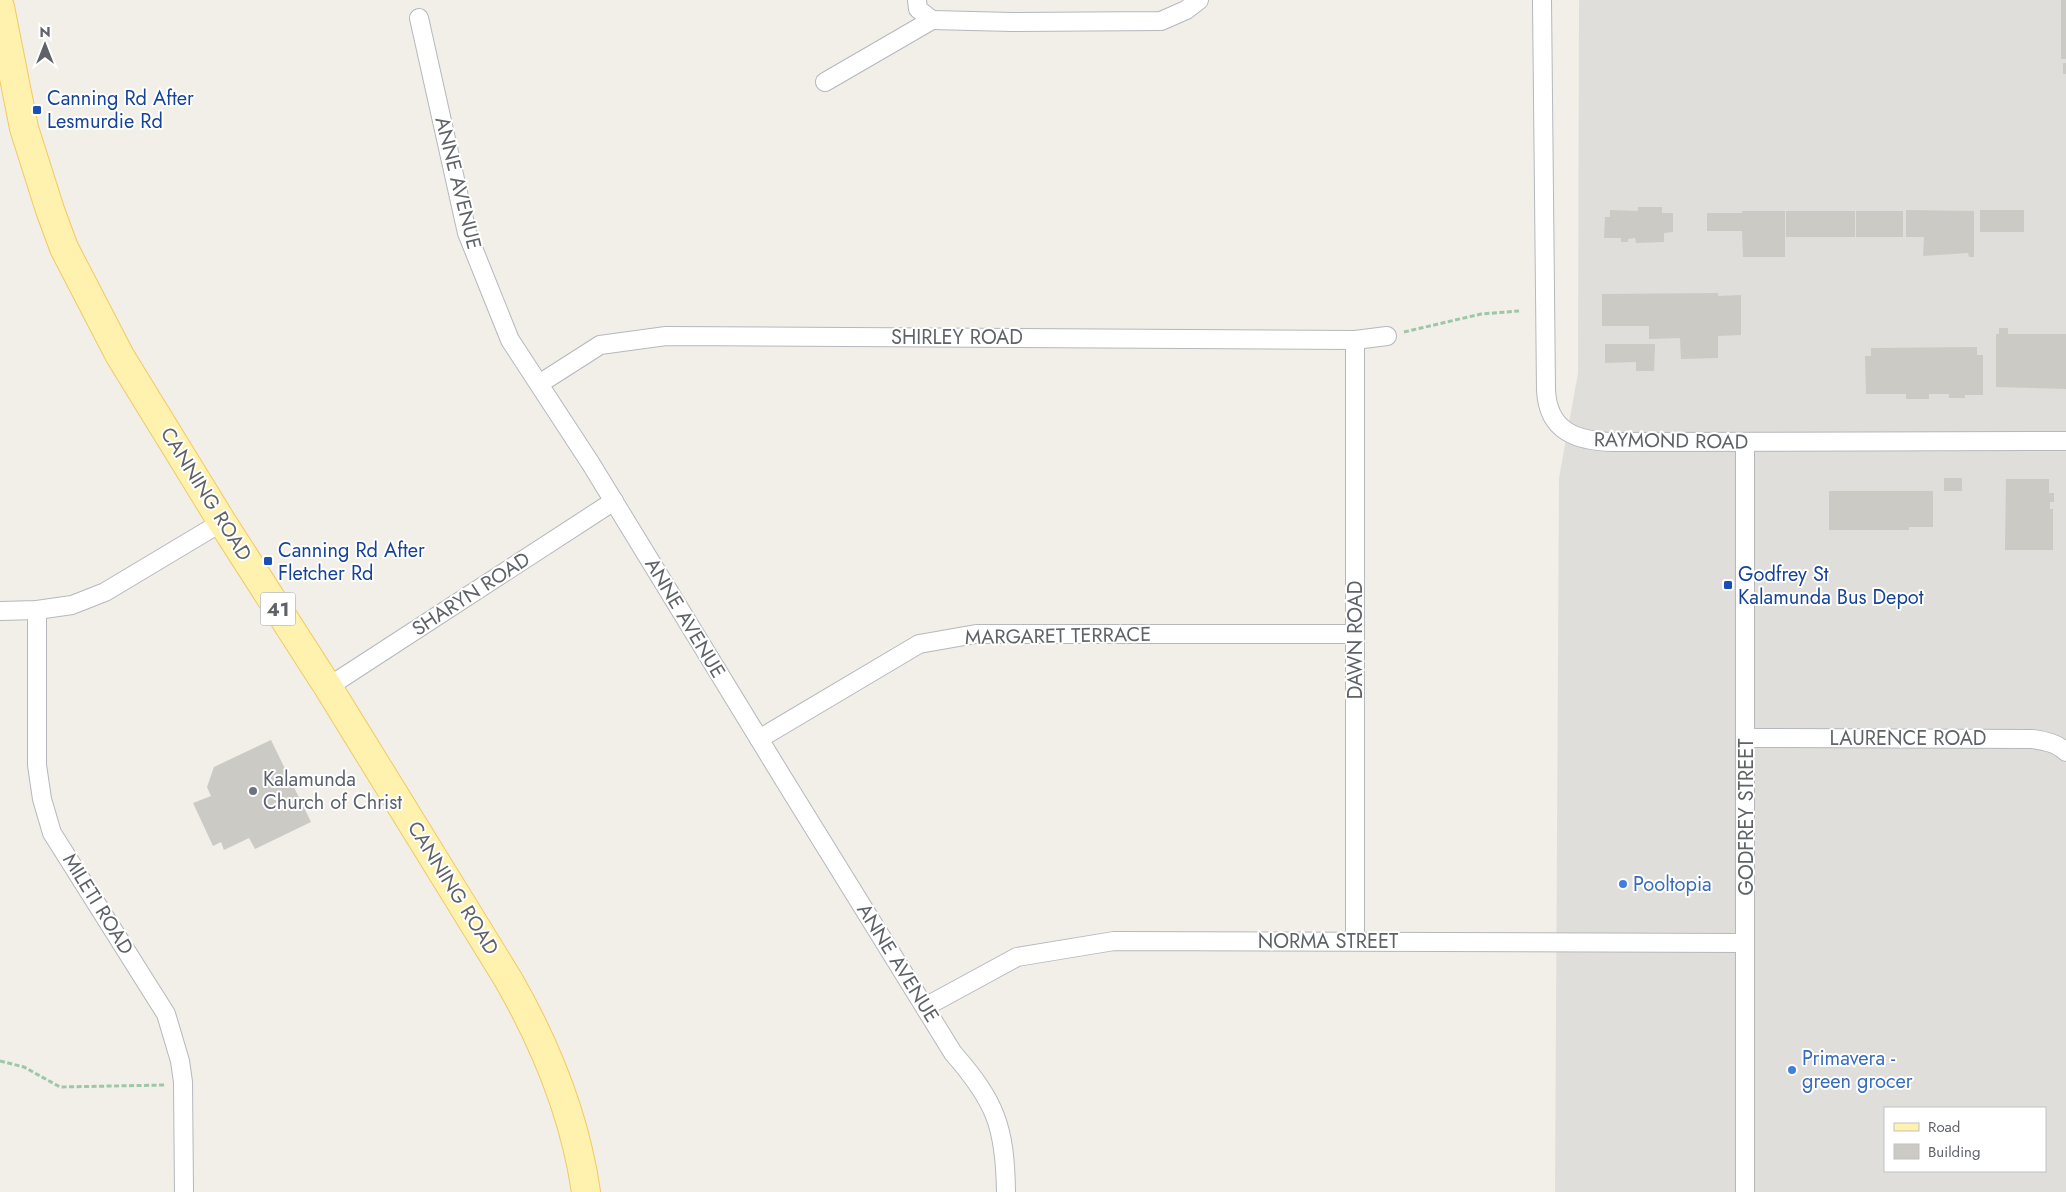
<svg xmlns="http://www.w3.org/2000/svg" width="2066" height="1192" viewBox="0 0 2066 1192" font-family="Jost,sans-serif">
	<rect width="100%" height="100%" fill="#f1efe8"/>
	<path fill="#e0deda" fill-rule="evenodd" d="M1579,0H2066V1192H1555L1559,478L1578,373ZM1885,1108H2045V1171H1885Z"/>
	<g fill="#cccac5">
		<rect x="2061" y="0" width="5" height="59"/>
		<rect x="2063" y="63" width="3" height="11"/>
		<polygon points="1638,207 1662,207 1662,213 1673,213 1673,232 1664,233 1664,242 1636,243 1635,238 1628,239 1628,242 1621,242 1621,238 1604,238 1605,217 1610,217 1610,210 1638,211"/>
		<polygon points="1906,210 1974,211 1974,257 1969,257 1968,253 1923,256 1924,237 1906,237"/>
		<rect x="1980" y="210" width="44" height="22"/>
		<polygon points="1742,211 1785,211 1785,257 1743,257 1742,231 1707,231 1707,213 1742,213"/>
		<rect x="1786" y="211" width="69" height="26"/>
		<rect x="1856" y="211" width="47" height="26"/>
		<polygon points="1718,293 1718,296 1741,295 1741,335 1718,336 1718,358 1681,359 1680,338 1649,339 1649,326 1602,326 1602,294"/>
		<polygon points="1999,328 2008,328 2008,334 2066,334 2066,389 1996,387 1996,334 1999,334"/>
		<polygon points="1605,344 1655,344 1654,371 1636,371 1636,362 1605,363"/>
		<polygon points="1977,347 1977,355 1983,355 1983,395 1965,395 1965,398 1949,398 1949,394 1929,394 1929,399 1906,399 1906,394 1866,394 1865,356 1871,356 1871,348"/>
		<rect x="1944" y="478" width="18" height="13"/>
		<polygon points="2006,479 2049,479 2049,493 2054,493 2054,502 2050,502 2050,509 2053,509 2053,550 2005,550"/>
		<polygon points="1829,491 1933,491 1933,527 1909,527 1909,530 1829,530"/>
		<polygon points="271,740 311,822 255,849 249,838 224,850 221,842 213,846 193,803 211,796 207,787 214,767"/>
	</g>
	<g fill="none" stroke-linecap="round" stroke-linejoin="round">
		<g stroke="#b5b8bc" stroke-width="20">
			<g id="street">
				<path d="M1542,0L1546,390C1548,432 1577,441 1613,442L2066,441"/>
				<path d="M419,18L467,233L510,340L591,464L786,783L953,1053C996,1102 1005,1127 1006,1192"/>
				<polyline points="932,20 1012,22 1161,21 1186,10 1199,0"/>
				<polyline points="825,82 932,20 918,9 917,0"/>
				<polyline points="1355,340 1355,941"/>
				<polyline points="539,384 600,345 666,336 1355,340 1387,336"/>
				<polyline points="37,610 37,765 42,799 52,833 166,1014 180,1061 183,1082 184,1192"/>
				<polyline points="0,611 37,610 72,605 105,592 222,522"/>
				<polyline points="328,687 614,501"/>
				<path d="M1746,738L2033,739C2045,741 2057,743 2066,752"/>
				<polyline points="759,739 919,644 976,634 1355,634"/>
				<polyline points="925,1007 1017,957 1114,941 1745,943"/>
				<polyline points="1745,1192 1745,442"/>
			</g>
		</g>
		<g stroke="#f2c960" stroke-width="30">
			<path id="primary" d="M0,7L24,128L50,210L64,248L120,356L222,522L328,687L508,979C546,1045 575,1116 586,1192"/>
		</g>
		<g stroke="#9cc7a9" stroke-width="3" stroke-dasharray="5 2.5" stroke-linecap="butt">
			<polyline points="1404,332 1481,314 1519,311"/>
			<polyline points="0,1061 24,1067 60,1087 165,1085"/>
		</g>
		<use href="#street" stroke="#fff" stroke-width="18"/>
		<use href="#primary" stroke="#fff2af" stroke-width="28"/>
	</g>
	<g fill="#1a4fb4" stroke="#fff" stroke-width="2">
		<rect x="32" y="105" width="10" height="10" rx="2.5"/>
		<rect x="263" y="556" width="10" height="10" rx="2.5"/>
		<rect x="1723" y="580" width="10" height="10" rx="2.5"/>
	</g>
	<circle fill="#6b7280" stroke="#fff" stroke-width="2" cx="253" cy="791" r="5"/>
	<g fill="#3f7fe0" stroke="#fff" stroke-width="2">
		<circle cx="1623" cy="884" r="5"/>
		<circle cx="1792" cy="1070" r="5"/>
	</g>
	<g text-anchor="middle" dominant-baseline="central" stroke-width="4" stroke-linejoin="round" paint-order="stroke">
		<rect fill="#fff" stroke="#8f9295" stroke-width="1" x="260.5" y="592.5" width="35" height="33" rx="4"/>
		<g font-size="19" font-weight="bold" fill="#5f6368">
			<text x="278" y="609">41</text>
		</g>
		<g font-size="20" fill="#164399" stroke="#fff" text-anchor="start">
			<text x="47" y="98">Canning Rd After<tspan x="47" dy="23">Lesmurdie Rd</tspan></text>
			<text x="278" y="550">Canning Rd After<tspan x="278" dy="23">Fletcher Rd</tspan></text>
			<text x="1738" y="574">Godfrey St<tspan x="1738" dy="23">Kalamunda Bus Depot</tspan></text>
		</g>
		<g font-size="20" fill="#5f6368" stroke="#fff">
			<text transform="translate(458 183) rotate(76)">ANNE AVENUE</text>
			<text x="957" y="337">SHIRLEY ROAD</text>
			<text transform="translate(1671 441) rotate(1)">RAYMOND ROAD</text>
			<text transform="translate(206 494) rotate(58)">CANNING ROAD</text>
			<text transform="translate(471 594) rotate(-33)">SHARYN ROAD</text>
			<text transform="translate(685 618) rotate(59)">ANNE AVENUE</text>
			<text transform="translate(1058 636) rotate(-1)">MARGARET TERRACE</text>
			<text transform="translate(1355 640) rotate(-90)">DAWN ROAD</text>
			<text x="1908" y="738">LAURENCE ROAD</text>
			<text transform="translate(1746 817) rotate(-90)">GODFREY STREET</text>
			<text transform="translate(453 888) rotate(58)">CANNING ROAD</text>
			<text transform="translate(98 904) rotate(58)">MILETI ROAD</text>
			<text x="1328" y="941">NORMA STREET</text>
			<text transform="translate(898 963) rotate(58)">ANNE AVENUE</text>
		</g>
		<g font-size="20" fill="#5b616d" stroke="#fff" text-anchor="start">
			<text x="263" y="779">Kalamunda<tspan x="263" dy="23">Church of Christ</tspan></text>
		</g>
		<g font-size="20" fill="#366cbe" stroke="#fff" text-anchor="start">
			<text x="1633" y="884">Pooltopia</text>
			<text x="1802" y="1058">Primavera -<tspan x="1802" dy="23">green grocer</tspan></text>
		</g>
	</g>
	<rect x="1884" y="1107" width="162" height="65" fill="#ffffff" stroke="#bfc1c3"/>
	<rect x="1894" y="1123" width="25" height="8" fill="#fff2af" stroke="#bfc1c3"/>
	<text x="1928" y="1132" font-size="15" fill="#5f6368">Road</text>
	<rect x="1894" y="1144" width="25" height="15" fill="#cccac5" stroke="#bfc1c3"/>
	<text x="1928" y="1157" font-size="15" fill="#5f6368">Building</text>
	<g transform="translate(45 45)" stroke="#ffffff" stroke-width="4" paint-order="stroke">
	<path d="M0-4L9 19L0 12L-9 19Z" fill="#5f6368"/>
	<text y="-8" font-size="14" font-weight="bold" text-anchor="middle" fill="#5f6368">N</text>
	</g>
</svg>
